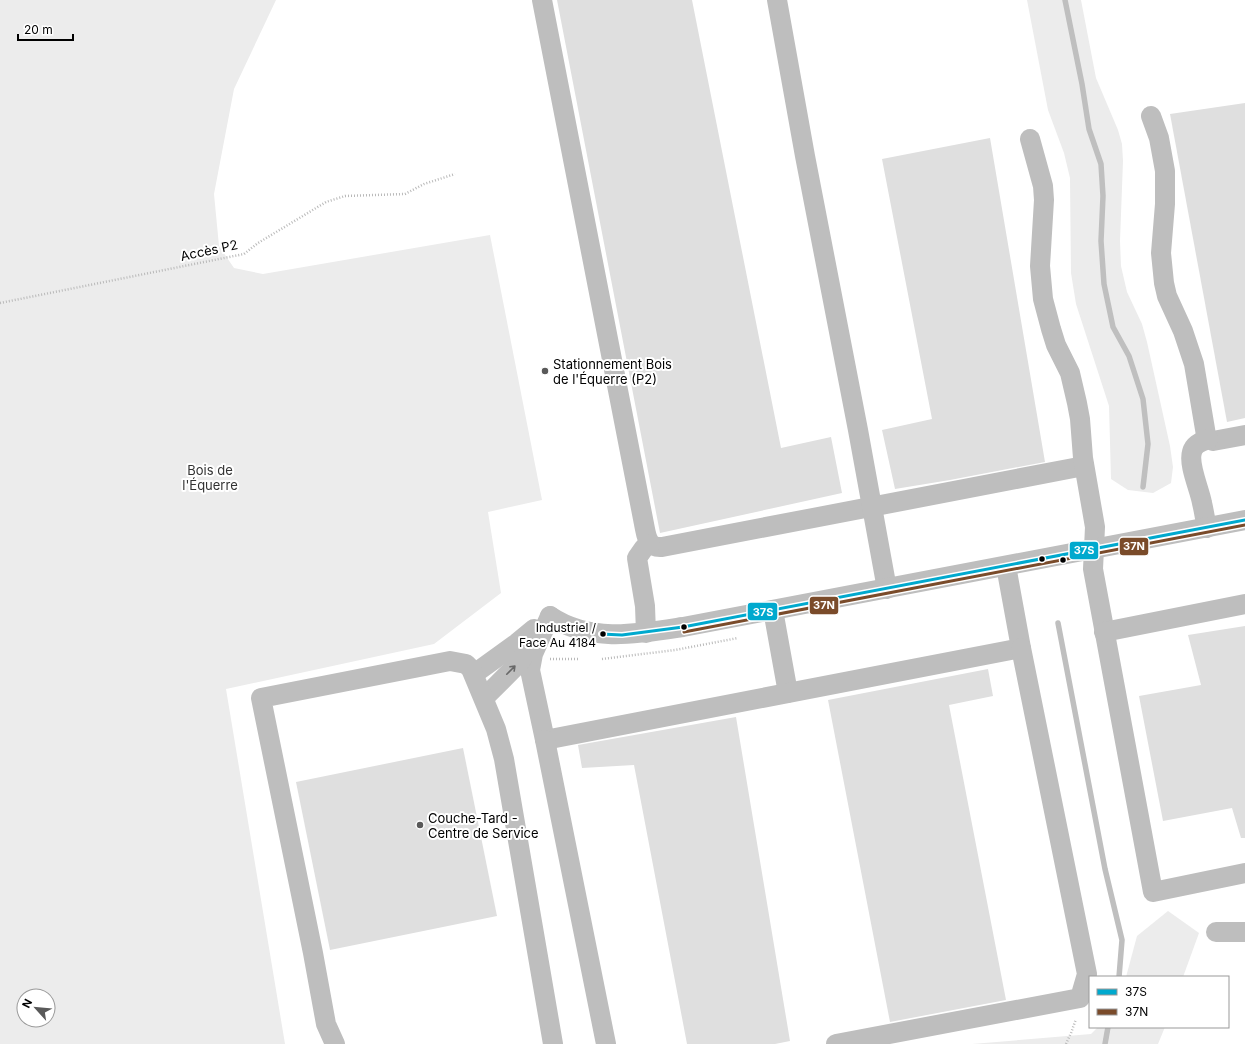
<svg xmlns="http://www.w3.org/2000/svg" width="1245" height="1044" viewBox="0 0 1245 1044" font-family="Inter,sans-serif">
	<rect width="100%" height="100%" fill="#fff"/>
	<g fill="#ececec" fill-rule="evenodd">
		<path d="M0,0H276L234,89L214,194L219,246L234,268L263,274L490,235L542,500L488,512L501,593L434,644L226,689L285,1044H0ZM24,996H48V1020H24Z"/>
		<polygon points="1027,0 1081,0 1096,78 1118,130 1122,144 1123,161 1120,241 1121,266 1127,292 1142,324 1147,342 1170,446 1173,467 1171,483 1153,493 1128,490 1111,479 1109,406 1076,304 1071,273 1070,178 1064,153 1048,110"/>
		<polygon points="1168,911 1199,933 1183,977 1126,977 1137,936"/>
		<polygon points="1098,1027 1165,1027 1158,1044 972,1044 1091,1034"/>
	</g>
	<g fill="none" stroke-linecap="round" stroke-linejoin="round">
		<g stroke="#bfbfbf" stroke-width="5.5">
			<polyline points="1065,0 1082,84 1089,129 1101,164 1103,196 1101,241 1104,284 1113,327 1129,356 1143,399 1148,444 1143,487"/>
			<polyline points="1058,623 1105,869 1122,940 1119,977"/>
			<polyline points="1105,1044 1108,1027"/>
		</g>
	</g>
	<g fill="#dfdfdf">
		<polygon points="557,0 692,0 781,448 831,437 842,493 660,533"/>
		<polygon points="1245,103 1245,418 1227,422 1170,114"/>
		<polygon points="990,138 1045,462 950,480 895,489 882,430 932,419 882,159"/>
		<polygon points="1245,626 1245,838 1241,838 1232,808 1163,821 1139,696 1201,685 1188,635"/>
		<polygon points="988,669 993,696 949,705 1006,1000 890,1022 828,700"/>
		<polygon points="736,717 790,1041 775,1044 687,1044 634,765 582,768 578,745"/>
		<polygon points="463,748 497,916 330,950 296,782"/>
	</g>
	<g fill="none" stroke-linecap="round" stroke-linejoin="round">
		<g stroke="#b9b9b9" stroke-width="2.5" stroke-dasharray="1 2" stroke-linecap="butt">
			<polyline points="0,303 244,254 258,243 326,202 345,196 405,194 424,184 455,174"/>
			<polyline points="550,659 580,659"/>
			<polyline points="602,659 675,650 738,638"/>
			<polyline points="1066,1044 1071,1033 1076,1019"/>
		</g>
		<g stroke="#bebebe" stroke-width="20">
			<path d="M542,0L645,529C647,540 650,548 662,547L1084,466"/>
			<polyline points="777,0 805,156 858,430 887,589"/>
			<polyline points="1151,116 1159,138 1165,171 1165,204 1161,253 1164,283 1167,296 1183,331 1194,364 1206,435 1208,439 1213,441 1245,435"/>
			<polyline points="1030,139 1043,186 1044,200 1040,266 1043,299 1051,329 1056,345 1070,373 1077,403 1080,419 1083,458 1095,527 1093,569 1153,892 1245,873"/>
			<path d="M1207,528C1205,519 1204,511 1202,503C1200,490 1188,465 1192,452C1194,444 1201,442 1208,439"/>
			<polyline points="773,610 788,693"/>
			<path d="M550,616C590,643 638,634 683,627L1245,520"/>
			<polyline points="550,616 533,654 530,670 545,740 1021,648 1006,566"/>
			<polyline points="1104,632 1245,604"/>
			<polyline points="646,633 645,606 637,558 644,548 650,544"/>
			<polyline points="474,674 517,643 534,629"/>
			<polyline points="484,698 519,663 532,643"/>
			<polyline points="545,740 606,1044"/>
			<polyline points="1216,932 1245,932"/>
			<polyline points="335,1044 326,1024 313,953 261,698 450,661 466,664 471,669 496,729 504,759 553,1044"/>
			<polyline points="836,1044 1080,998 1087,974 1021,648"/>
		</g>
		<g stroke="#fff" stroke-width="6">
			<polyline id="bus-1" points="601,634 622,635 683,627 1245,520"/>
		</g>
		<g stroke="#fff" stroke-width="6">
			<polyline id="bus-2" points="684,632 1245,525"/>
		</g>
		<use href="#bus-1" stroke="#00a9ce" stroke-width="3"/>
		<use href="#bus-2" stroke="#7a4b2a" stroke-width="3"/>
	</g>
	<defs><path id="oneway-shaft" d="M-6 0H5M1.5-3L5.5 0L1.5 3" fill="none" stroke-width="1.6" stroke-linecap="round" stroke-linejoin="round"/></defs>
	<use stroke="#686868" href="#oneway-shaft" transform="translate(511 670) rotate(-45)"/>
	<g fill="#595959" stroke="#fff" stroke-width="1.5">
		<circle cx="545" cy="371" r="4"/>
		<circle cx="420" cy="825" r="4"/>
	</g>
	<g fill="#000" stroke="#fff" stroke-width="1.5">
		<circle cx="1042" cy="559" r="3.5"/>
		<circle cx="1063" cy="560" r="3.5"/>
		<circle cx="684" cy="627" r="3.5"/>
		<circle cx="603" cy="634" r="3.5"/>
	</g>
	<g text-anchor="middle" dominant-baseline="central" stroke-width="4" stroke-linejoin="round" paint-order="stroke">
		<g font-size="12" fill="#000" stroke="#fff" text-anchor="end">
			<text x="596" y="627">Industriel /<tspan x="596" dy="15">Face Au 4184</tspan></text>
		</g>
		<g font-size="13" fill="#000" stroke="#fff">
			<text transform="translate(209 250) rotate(-12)">Accès P2</text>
		</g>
		<g font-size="13" fill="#000" stroke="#fff" text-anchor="start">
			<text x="553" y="364">Stationnement Bois<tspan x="553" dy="15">de l'Équerre (P2)</tspan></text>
			<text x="428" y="818">Couche-Tard -<tspan x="428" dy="15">Centre de Service</tspan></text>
		</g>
		<g font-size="13" fill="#333" stroke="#fff">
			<text x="210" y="470">Bois de<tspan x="210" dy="15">l'Équerre</tspan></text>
		</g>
	</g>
	<g stroke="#fff" stroke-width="1.5">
		<rect x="1119" y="537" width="30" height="19" rx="4" fill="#7a4b2a"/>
		<rect x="1069" y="541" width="30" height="19" rx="4" fill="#00a9ce"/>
		<rect x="809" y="596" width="30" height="19" rx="4" fill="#7a4b2a"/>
		<rect x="747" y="602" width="31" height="19" rx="4" fill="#00a9ce"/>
	</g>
	<g font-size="11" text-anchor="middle" font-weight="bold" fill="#fff">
		<text x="1134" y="550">37N</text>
		<text x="1084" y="554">37S</text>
		<text x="824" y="609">37N</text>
		<text x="763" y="616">37S</text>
	</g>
	<rect x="1089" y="976" width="140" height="52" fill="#ffffff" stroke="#999999"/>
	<rect x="1097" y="989" width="20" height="6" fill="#00a9ce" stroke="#999999"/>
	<text x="1125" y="996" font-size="12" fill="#000000">37S</text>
	<rect x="1097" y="1009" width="20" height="6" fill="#7a4b2a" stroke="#999999"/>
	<text x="1125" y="1016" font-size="12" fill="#000000">37N</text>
	<g transform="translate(36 1008) rotate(297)"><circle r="19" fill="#ffffff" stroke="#999999"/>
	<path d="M0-3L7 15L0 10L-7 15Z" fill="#595959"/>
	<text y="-6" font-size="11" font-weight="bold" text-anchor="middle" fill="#000000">N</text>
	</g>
	<path d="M18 34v6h55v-6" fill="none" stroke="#000000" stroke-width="2"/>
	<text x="24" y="34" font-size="12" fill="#000000" stroke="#ffffff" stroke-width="3" paint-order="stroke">20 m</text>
</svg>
